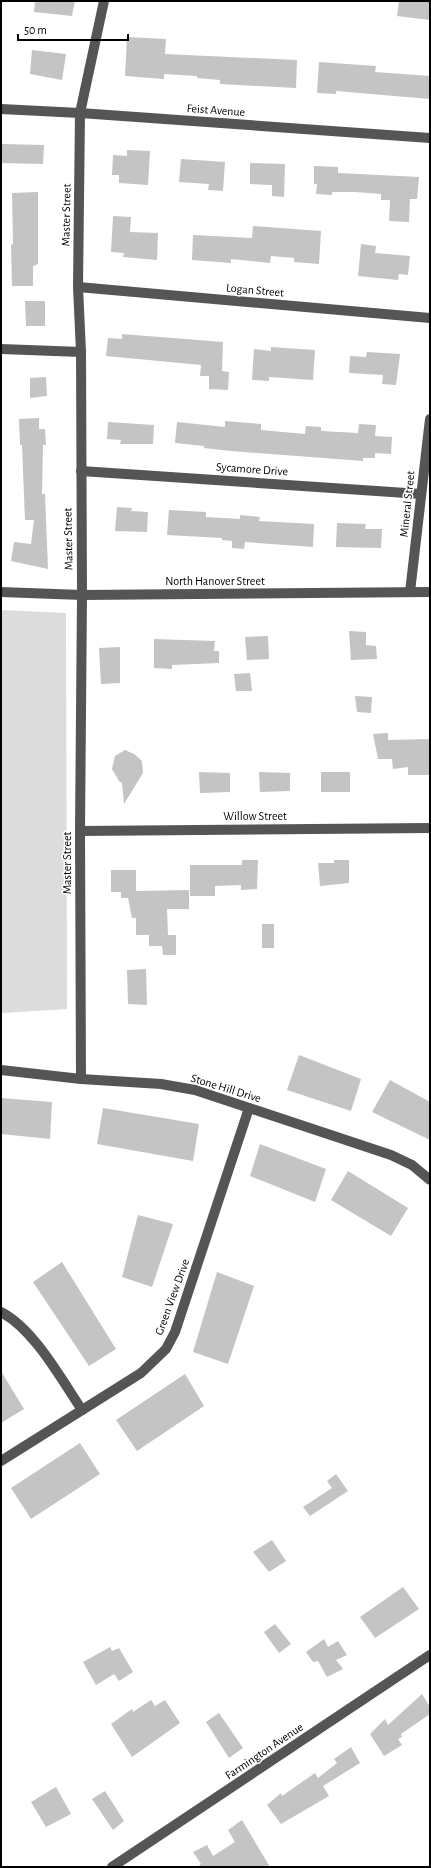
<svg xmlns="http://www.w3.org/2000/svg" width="431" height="1868" viewBox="0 0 431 1868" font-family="'Alegreya Sans',sans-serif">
	<rect width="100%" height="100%" fill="#fff"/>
	<polygon fill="#dcdcdc" points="1,610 66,613 67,1009 3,1013 1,1011"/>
	<g fill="#c4c4c4">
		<polygon points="35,1 75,1 72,16 34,12"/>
		<polygon points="399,1 430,1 430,20 397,16"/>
		<polygon points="127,37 166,39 165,54 297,60 296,88 220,84 220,80 197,78 197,76 164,74 164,79 125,76"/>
		<polygon points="32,50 66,54 62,80 30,74"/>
		<polygon points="319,62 376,66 375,72 430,76 430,99 336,91 336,94 317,93"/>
		<polygon points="1,144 44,145 43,164 1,163"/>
		<polygon points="127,150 150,151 148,185 119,183 119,175 112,175 113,155 127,156"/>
		<polygon points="181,159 225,162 223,191 208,190 209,184 179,182"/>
		<polygon points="250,163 285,164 284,197 272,196 272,185 250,184"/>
		<polygon points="314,166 338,167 338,173 419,177 417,199 410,199 409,222 389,221 390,200 381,200 381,194 355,192 332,192 332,195 316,194 317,184 314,184"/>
		<polygon points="38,192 38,264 33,266 33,286 12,286 11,245 13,244 12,193"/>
		<polygon points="113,216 131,217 130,232 158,233 157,260 123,257 124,253 111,252"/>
		<polygon points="253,226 321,231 319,264 294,262 294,258 271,256 270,263 231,259 231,263 192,260 193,235 252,238"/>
		<polygon points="361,244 376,246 375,253 410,256 408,275 399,274 398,280 358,276"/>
		<polygon points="25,301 45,301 45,326 26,326"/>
		<polygon points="122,334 223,342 222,371 229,372 228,390 209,389 209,376 200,376 201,365 106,356 108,338 122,339"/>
		<polygon points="271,347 315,350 313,380 269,377 269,381 252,380 254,349 271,351"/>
		<polygon points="367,352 400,354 396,385 382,384 383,375 349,373 350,356 366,357"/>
		<polygon points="46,377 47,396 30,398 30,378"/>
		<polygon points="39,418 39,429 45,429 46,445 43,445 42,494 45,494 48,569 11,561 14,542 31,544 34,520 25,520 22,445 20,445 19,419"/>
		<polygon points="225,421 261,424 261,430 305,434 306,426 321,427 321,431 358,433 359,424 376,425 375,436 392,437 391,454 375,453 375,458 363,458 363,461 231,451 204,448 204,446 175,443 177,422 225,427"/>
		<polygon points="108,422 154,425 153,444 120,444 121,440 107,439"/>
		<polygon points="117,507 132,508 131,511 148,512 147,532 115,531"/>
		<polygon points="169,510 206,512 206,517 240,519 240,515 260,517 259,521 314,524 313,547 245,542 244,549 232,548 232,541 222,540 222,538 167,535"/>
		<polygon points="337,523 366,524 365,529 382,529 381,548 336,547"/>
		<polygon points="349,631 366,632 366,645 376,646 377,659 351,660"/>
		<polygon points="268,636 269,659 247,660 245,637"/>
		<polygon points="154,639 215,641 214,651 219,651 219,663 172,665 172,669 154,668"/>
		<polygon points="120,647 120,683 101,684 99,648"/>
		<polygon points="250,673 252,691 236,691 234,674"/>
		<polygon points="355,696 372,697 371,713 357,712"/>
		<polygon points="388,733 388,740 430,739 430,775 408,775 408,767 393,769 392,759 378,759 373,734"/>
		<polygon points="125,750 134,754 142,761 143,773 124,804 122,783 119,781 112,769 115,756"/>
		<polygon points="199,772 230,773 230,792 200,793"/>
		<polygon points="259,772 290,773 290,791 260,792"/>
		<rect x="321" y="772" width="29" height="20"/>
		<polygon points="242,860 258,860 257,889 241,890 241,885 215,886 215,896 190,896 190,865 242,865"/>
		<polygon points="334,860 349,860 349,883 320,886 318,863 334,863"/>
		<polygon points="111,870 136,870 136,891 189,890 189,909 167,909 168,935 176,935 176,955 163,955 162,946 149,946 149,935 136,935 136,918 132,918 128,898 121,898 121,892 111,892"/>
		<rect x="262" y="924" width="12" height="24"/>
		<polygon points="146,969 147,1005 128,1004 127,970"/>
		<polygon points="299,1055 361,1079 351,1111 287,1090"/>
		<polygon points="390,1080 430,1102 430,1140 372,1112"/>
		<polygon points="1,1098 52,1102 50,1139 1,1134"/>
		<polygon points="103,1108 199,1124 193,1161 97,1144"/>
		<polygon points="260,1144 326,1169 315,1202 250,1176"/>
		<polygon points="348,1171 408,1208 391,1236 331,1200"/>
		<polygon points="138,1215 173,1224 152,1287 122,1277"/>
		<polygon points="62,1262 116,1349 89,1366 33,1282"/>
		<polygon points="217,1272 254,1286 228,1364 193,1352"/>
		<polygon points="1,1371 24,1409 1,1423"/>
		<polygon points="185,1374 204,1406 137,1451 116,1420"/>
		<polygon points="80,1443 100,1474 31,1519 11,1488"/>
		<polygon points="336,1474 348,1491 310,1516 303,1507 332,1488 327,1481"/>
		<polygon points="272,1540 286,1561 269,1572 253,1552"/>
		<polygon points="403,1587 419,1609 375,1638 360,1617"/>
		<polygon points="275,1624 291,1644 279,1653 264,1632"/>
		<polygon points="324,1639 328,1647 338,1641 347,1655 336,1660 343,1669 327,1677 318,1661 313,1662 306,1652"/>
		<polygon points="110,1647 112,1651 119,1648 133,1672 119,1681 114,1674 96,1685 83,1662"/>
		<polygon points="422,1694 430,1707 430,1714 401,1734 402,1737 398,1739 402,1745 384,1756 370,1734 385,1719 388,1725"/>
		<polygon points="151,1700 155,1706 165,1700 180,1723 132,1757 111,1724 132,1709 133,1712"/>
		<polygon points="219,1713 243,1748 229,1758 206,1722"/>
		<polygon points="351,1747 360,1763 323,1786 329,1796 281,1824 267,1805 281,1793 282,1796 315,1773 318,1778 337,1763 334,1759"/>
		<polygon points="56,1787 71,1814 46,1827 31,1802"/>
		<polygon points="105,1791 124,1821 113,1830 92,1799"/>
		<polygon points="242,1820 270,1867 197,1867 201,1864 193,1852 207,1845 213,1856 235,1842 228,1830"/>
	</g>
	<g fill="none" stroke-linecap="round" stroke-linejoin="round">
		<g stroke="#555" stroke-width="10">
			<polyline points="1,109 80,113 430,138"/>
			<polyline points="78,287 430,318"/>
			<polyline points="1,349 81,352"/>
			<polyline points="81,471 421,494"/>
			<polyline points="1,592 82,595 430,592"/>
			<polyline points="410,592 430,419"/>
			<polyline points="80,831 430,828"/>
			<polyline points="1,1070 81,1079 161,1084 195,1090 391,1155 412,1165 430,1180"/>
			<polyline points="81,1079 80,831 82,595 81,352 78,287 80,113 104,1"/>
			<path d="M1,1312C34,1329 61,1379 82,1410"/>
			<polyline points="1,1461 141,1373 166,1349 175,1332 249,1108"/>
			<polyline points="112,1867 430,1655"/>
		</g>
	</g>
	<g text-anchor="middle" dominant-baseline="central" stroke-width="3" stroke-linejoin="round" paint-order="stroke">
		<g font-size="12" fill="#000" stroke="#fff">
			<text transform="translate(216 110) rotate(4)">Feist Avenue</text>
			<text transform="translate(66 215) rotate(-89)">Master Street</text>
			<text transform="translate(255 290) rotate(5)">Logan Street</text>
			<text transform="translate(252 469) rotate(4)">Sycamore Drive</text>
			<text transform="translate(407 504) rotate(-84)">Mineral Street</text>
			<text transform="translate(68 539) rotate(-91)">Master Street</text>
			<text x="215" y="581">North Hanover Street</text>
			<text x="255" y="816">Willow Street</text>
			<text transform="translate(67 863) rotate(-90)">Master Street</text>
			<text transform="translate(226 1088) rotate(17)">Stone Hill Drive</text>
			<text transform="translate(172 1297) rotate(-70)">Green View Drive</text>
			<text transform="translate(264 1751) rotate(-34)">Farmington Avenue</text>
		</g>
	</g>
	<rect width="431" height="1868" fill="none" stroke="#000000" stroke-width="4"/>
	<path d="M18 34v6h110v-6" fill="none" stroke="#000000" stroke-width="2"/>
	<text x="24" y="34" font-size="12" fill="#000000" stroke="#ffffff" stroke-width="3" paint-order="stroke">50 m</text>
</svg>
